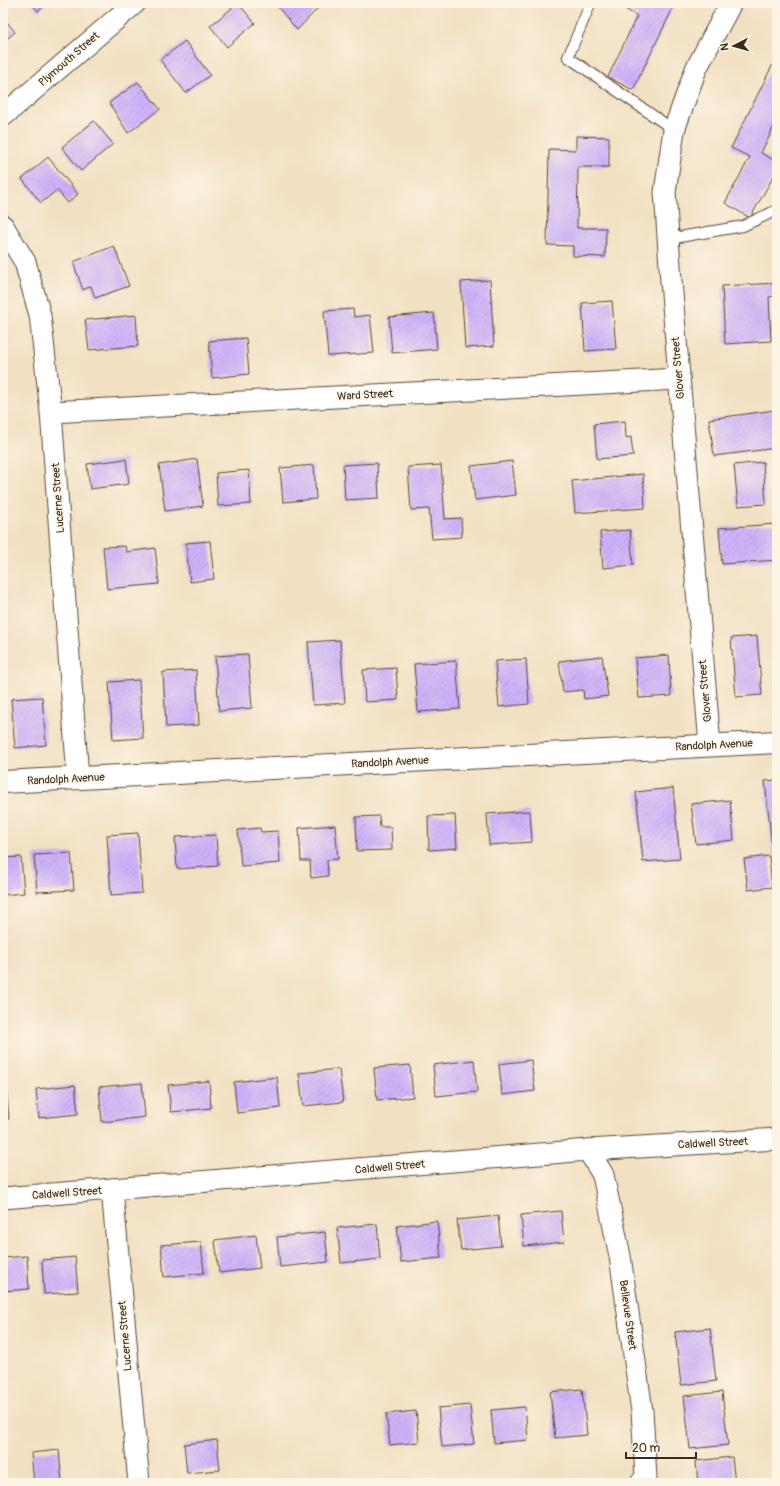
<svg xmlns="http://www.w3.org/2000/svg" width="780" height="1486" viewBox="0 0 780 1486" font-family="Pangolin,sans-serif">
	<defs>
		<pattern id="building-hatch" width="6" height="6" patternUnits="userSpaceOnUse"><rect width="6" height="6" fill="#ceb4fb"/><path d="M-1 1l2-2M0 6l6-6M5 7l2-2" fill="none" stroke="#a893cb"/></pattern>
	</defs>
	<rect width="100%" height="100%" fill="#fcf5e5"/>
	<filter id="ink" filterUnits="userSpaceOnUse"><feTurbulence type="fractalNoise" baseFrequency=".025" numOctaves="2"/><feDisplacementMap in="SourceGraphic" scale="8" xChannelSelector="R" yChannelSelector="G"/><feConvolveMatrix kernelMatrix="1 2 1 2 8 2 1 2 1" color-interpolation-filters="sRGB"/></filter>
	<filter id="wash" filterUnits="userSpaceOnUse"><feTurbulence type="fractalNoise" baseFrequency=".012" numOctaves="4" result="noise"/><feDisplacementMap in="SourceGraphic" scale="16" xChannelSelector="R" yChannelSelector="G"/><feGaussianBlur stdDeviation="0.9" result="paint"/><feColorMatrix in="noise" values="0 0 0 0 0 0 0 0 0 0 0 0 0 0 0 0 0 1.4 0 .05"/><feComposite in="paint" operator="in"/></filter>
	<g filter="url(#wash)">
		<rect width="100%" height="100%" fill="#f2e0c2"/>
		<g id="blocks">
			<g fill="url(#building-hatch)">
				<polygon points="31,3 48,3 38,11"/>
				<polygon points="238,3 255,23 227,47 210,26"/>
				<polygon points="280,3 321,3 322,4 297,30 277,6"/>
				<polygon points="615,3 670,3 674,6 633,90 608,77 637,16"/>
				<polygon points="3,17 15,32 3,42"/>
				<polygon points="185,41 210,75 186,93 160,60"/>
				<polygon points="773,64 777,66 777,120 761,153 777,162 777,170 750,218 725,203 750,157 731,148"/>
				<polygon points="138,82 160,109 128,133 109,103"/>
				<polygon points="94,121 113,144 81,171 62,147"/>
				<polygon points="576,136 609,137 609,167 578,167 577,228 606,228 605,257 573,256 573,246 547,245 549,149 576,150"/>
				<polygon points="48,157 78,194 68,203 57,190 41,203 22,179"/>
				<polygon points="114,246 129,286 95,298 91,286 83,290 73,262"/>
				<polygon points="490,280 494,346 465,348 461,282"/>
				<polygon points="777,283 777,296 769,297 771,341 725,344 722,286"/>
				<polygon points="612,301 616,349 585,351 582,303"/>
				<polygon points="353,309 354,317 370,315 374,353 328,356 324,311"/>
				<polygon points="434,313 437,349 392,353 389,317"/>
				<polygon points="136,315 138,346 89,350 85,320"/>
				<polygon points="246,338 249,374 212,378 209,341"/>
				<polygon points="775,410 777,448 714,456 709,419"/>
				<polygon points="625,421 626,438 631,437 633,456 597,459 594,424"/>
				<polygon points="126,459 129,484 90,489 87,464"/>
				<polygon points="197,459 203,506 165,511 159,465"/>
				<polygon points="512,461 516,495 475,500 471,466"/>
				<polygon points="763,462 766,504 738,506 734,465"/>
				<polygon points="377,463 379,498 345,500 343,465"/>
				<polygon points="314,465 316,499 283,502 280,468"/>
				<polygon points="441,465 445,519 461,518 462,537 432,539 429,509 411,510 408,467"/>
				<polygon points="249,470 251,504 218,506 216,473"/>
				<polygon points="643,474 645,508 575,513 572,481"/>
				<polygon points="777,524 777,560 722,564 719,528"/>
				<polygon points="630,530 633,565 603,568 600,532"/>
				<polygon points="210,541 214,579 190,582 186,543"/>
				<polygon points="125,546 126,552 155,548 159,584 107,589 103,547"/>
				<polygon points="757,636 762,695 736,697 731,638"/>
				<polygon points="340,640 345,703 313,705 308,642"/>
				<polygon points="248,654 252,708 219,711 215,656"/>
				<polygon points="669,655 671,696 639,698 635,658"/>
				<polygon points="602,656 608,696 584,699 583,690 563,692 559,661"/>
				<polygon points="526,659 529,704 499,707 495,661"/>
				<polygon points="456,661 460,709 418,712 414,664"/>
				<polygon points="396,668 398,700 365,702 363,670"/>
				<polygon points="196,670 199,725 166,727 163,672"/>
				<polygon points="139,680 143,738 113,740 109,682"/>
				<polygon points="42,697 46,745 15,748 11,699"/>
				<polygon points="777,780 777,855 773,856 765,781"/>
				<polygon points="673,788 680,859 643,862 636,792"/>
				<polygon points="730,800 734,840 696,844 691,804"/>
				<polygon points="530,811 532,842 489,845 487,814"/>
				<polygon points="455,815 457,848 429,850 428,816"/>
				<polygon points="379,816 380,827 391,827 392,850 357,851 356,817"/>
				<polygon points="335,825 338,859 327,860 328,876 311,878 310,861 301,861 299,828"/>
				<polygon points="260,828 261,832 278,831 280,863 241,866 238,830"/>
				<polygon points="138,833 142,893 111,895 107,835"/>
				<polygon points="216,835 218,866 177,869 175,837"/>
				<polygon points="71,853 74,890 37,892 34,855"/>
				<polygon points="769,856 772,887 748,890 744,859"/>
				<polygon points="21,857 24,893 3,895 3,858"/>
				<polygon points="474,1060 477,1092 436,1096 433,1065"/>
				<polygon points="531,1060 535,1091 502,1095 499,1064"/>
				<polygon points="410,1065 413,1097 377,1100 374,1068"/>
				<polygon points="339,1069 343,1102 303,1106 299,1073"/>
				<polygon points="277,1077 280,1108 237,1113 234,1082"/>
				<polygon points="209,1081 211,1108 171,1112 168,1085"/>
				<polygon points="142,1083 145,1117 102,1122 99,1087"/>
				<polygon points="3,1084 6,1084 9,1119 3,1120"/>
				<polygon points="75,1085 78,1114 39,1118 36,1089"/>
				<polygon points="561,1211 564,1242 524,1246 521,1215"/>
				<polygon points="498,1216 501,1246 461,1250 457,1220"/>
				<polygon points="437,1221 441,1258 401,1262 397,1226"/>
				<polygon points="377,1224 380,1259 341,1263 337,1228"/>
				<polygon points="325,1232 328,1262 280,1267 277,1237"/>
				<polygon points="256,1235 260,1268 219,1273 215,1240"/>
				<polygon points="201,1242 204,1273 164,1277 161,1245"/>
				<polygon points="27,1256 29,1289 3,1291 3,1258"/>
				<polygon points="75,1257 78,1292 44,1294 42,1260"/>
				<polygon points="710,1328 716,1381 681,1385 675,1332"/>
				<polygon points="582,1389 587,1435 555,1438 550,1392"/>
				<polygon points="722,1392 728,1445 690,1449 684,1396"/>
				<polygon points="470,1405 474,1444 442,1447 438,1408"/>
				<polygon points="525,1407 528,1440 494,1443 491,1410"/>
				<polygon points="416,1411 419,1442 390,1445 386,1414"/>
				<polygon points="217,1440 220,1470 187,1473 184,1444"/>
				<polygon points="59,1450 62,1483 34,1483 31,1453"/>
				<polygon points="732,1457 735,1483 698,1483 696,1461"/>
			</g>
		</g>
	</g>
	<g filter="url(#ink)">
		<use href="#blocks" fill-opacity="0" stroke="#564537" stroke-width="1"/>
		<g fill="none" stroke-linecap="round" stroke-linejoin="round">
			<g stroke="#564537" stroke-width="12">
				<g id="lane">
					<polyline points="589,7 568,57 674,130"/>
					<polyline points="668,239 743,226 777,210"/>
				</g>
			</g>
			<g stroke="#564537" stroke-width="23">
				<g id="street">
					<polyline points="3,116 135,3"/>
					<polyline points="3,226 25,262 40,315 51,412 78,778"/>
					<polyline points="51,412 679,379"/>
					<polyline points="710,745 671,281 665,192 674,130 696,69 731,3"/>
					<polyline points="588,1150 603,1175 620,1256 642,1411 646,1477 641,1483"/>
					<polyline points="112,1189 139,1483"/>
					<polyline points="3,1198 588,1150 777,1139"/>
				</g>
			</g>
			<g stroke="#564537" stroke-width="24">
				<polyline id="secondary" points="3,782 777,742"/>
			</g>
			<use href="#lane" stroke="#fff" stroke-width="10"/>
			<use href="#street" stroke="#fff" stroke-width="21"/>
			<use href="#secondary" stroke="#fff" stroke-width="22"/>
		</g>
	</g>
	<g text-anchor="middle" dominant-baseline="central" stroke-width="3" stroke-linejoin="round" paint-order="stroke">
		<g font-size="11" fill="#3b2a1e" stroke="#fcf5e5">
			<text transform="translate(69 59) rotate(-41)">Plymouth Street</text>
			<text transform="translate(678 368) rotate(-95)">Glover Street</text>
			<text transform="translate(365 395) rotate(-3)">Ward Street</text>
			<text transform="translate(58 498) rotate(-94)">Lucerne Street</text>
			<text transform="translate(705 691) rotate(-95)">Glover Street</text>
			<text transform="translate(714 745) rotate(-3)">Randolph Avenue</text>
			<text transform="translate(390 762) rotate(-3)">Randolph Avenue</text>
			<text transform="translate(66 779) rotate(-3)">Randolph Avenue</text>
			<text transform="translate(713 1143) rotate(-3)">Caldwell Street</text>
			<text transform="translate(390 1167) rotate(-5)">Caldwell Street</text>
			<text transform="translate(67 1193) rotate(-4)">Caldwell Street</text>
			<text transform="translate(628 1315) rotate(82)">Bellevue Street</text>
			<text transform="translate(125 1336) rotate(-95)">Lucerne Street</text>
		</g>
	</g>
	<rect width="780" height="1486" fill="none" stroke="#fcf5e5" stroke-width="16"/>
	<g transform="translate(734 46) rotate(264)" stroke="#fcf5e5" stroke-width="3" paint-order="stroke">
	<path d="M0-3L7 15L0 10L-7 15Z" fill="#3b2a1e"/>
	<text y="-6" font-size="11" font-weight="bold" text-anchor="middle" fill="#3b2a1e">N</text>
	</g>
	<path d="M626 1452v6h70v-6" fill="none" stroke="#3b2a1e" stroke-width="2"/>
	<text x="632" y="1452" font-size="12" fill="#3b2a1e" stroke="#fcf5e5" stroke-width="3" paint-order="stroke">20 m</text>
</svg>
